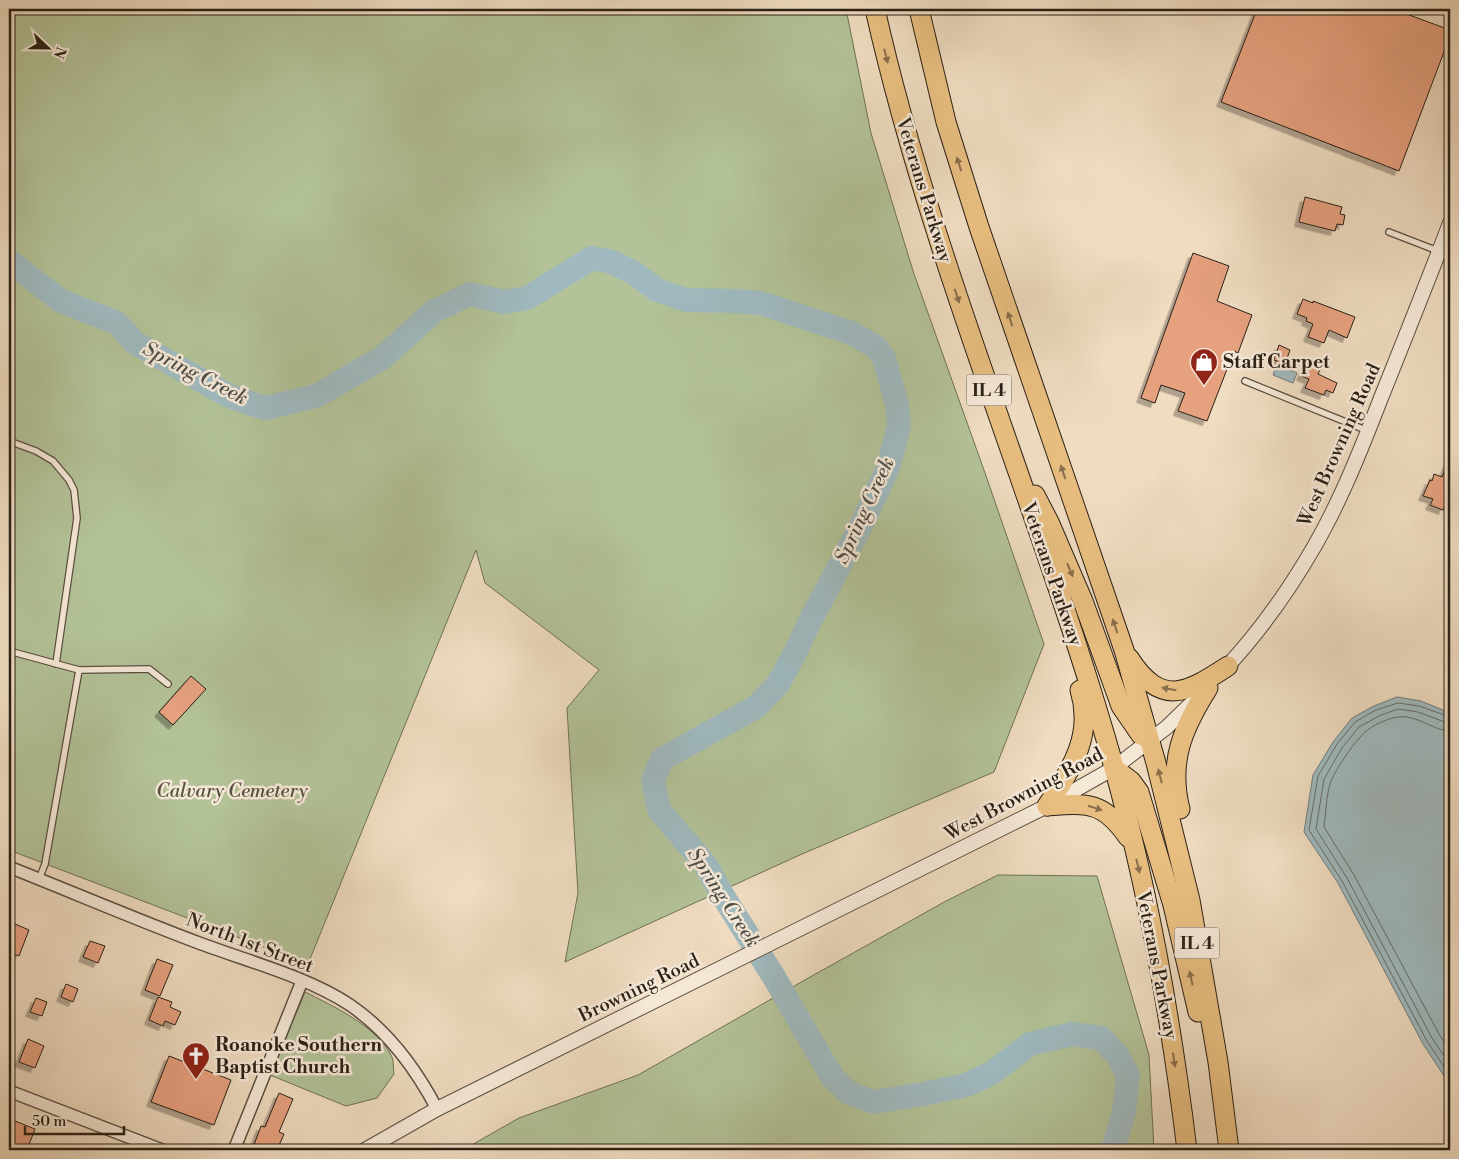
<svg xmlns="http://www.w3.org/2000/svg" width="1459" height="1159" viewBox="0 0 1459 1159" font-family="'Libre Bodoni',serif">
	<defs>
		<filter id="shadow"><feDropShadow dx="-4.5" dy="4.5" stdDeviation="0" flood-color="#0004"/></filter>
	</defs>
	<rect width="100%" height="100%" fill="#efdcc1"/>
	<filter id="stains"><feTurbulence type="fractalNoise" baseFrequency=".004" numOctaves="4"/><feColorMatrix values="0 0 0 0 .2 0 0 0 0 .09 0 0 0 0 .02 0 0 0 .5 -.17"/></filter>
	<radialGradient id="worn" r=".72"><stop offset=".6" stop-color="#630" stop-opacity="0"/><stop offset="1" stop-color="#630" stop-opacity=".3"/></radialGradient>
	<g fill="#b3c298" stroke="#6e7157">
		<polygon points="9,9 846,9 871,133 913,271 985,473 1044,644 994,772 802,854 565,962 578,893 567,708 599,670 485,583 476,550 308,964 9,850"/>
		<polygon points="998,875 1097,876 1149,1055 1154,1150 463,1150 519,1118 638,1075 803,981 946,901"/>
		<path d="M305,992C333,1006 376,1026 391,1055C394,1060 393,1068 394,1074L377,1098L346,1106L270,1075Z"/>
	</g>
	<g fill="#9fb9be" stroke="#707c7b">
		<polygon points="1277,365 1297,373 1293,383 1273,375"/>
		<polygon points="1397,697 1421,701 1450,713 1450,1085 1423,1044 1338,883 1304,832 1313,775 1333,742 1352,718 1374,706"/>
	</g>
	<g fill="none" stroke-linecap="round" stroke-linejoin="round">
		<g stroke="#646c6a" stroke-width="1">
			<polyline points="1450,717 1419,706 1398,703 1376,710 1355,722 1337,744 1318,776 1309,830 1342,881 1427,1041 1450,1076"/>
			<polyline points="1450,724 1418,712 1398,709 1379,716 1359,727 1342,748 1324,779 1316,829 1347,878 1432,1038 1450,1065"/>
			<path d="M1450,731C1433,731 1417,714 1398,717C1388,718 1371,726 1364,733C1354,742 1336,769 1331,781C1326,795 1326,813 1324,827L1354,875L1439,1034L1450,1051"/>
		</g>
		<polyline stroke="#9fb9be" stroke-width="24" points="9,261 61,301 117,323 135,343 229,396 265,408 316,396 382,358 434,311 470,294 504,302 527,298 592,258 612,262 634,273 657,290 686,300 736,301 760,303 852,333 876,347 884,358 897,404 899,426 888,468 861,526 811,619 795,653 778,684 756,707 662,759 653,780 659,810 705,864 723,896 774,977 821,1058 833,1078 849,1093 874,1102 923,1094 966,1085 992,1073 1030,1044 1072,1034 1101,1038 1117,1055 1128,1075 1124,1112 1113,1150"/>
	</g>
	<g fill="#e6a17f" stroke="#2a2016" filter="url(#shadow)">
		<polygon points="1257,9 1393,9 1450,30 1450,36 1399,171 1221,102"/>
		<polygon points="1305,197 1342,207 1340,214 1345,215 1343,225 1337,224 1335,231 1299,222"/>
		<polygon points="1193,253 1229,266 1217,301 1252,315 1238,353 1234,351 1207,421 1178,411 1185,393 1161,385 1155,403 1141,398"/>
		<polygon points="1303,299 1313,303 1313,301 1355,317 1347,338 1329,330 1324,343 1308,337 1313,324 1306,321 1307,318 1297,314"/>
		<polygon points="1279,345 1290,350 1285,364 1274,360"/>
		<polygon points="1307,363 1321,368 1318,374 1337,383 1333,393 1326,390 1324,395 1305,388 1309,379 1301,376"/>
		<polygon points="1450,458 1450,507 1445,505 1443,510 1430,505 1433,499 1423,496 1430,480 1432,481 1434,474 1442,477"/>
		<polygon points="191,676 206,689 173,725 159,712"/>
		<polygon points="15,924 29,930 19,956 9,952 9,935"/>
		<polygon points="90,941 105,946 98,963 83,957"/>
		<polygon points="157,959 173,965 160,996 145,990"/>
		<polygon points="66,984 78,989 73,1002 61,997"/>
		<polygon points="158,997 172,1002 170,1007 181,1012 175,1025 165,1021 163,1026 149,1020"/>
		<polygon points="36,998 47,1002 42,1016 30,1012"/>
		<polygon points="28,1039 44,1046 35,1068 19,1062"/>
		<polygon points="169,1056 231,1080 214,1125 151,1102"/>
		<polygon points="279,1093 293,1099 279,1132 284,1134 277,1150 252,1150 261,1126 265,1127"/>
		<polygon points="15,1121 35,1129 27,1150 9,1150 9,1131 11,1132"/>
	</g>
	<g fill="none" stroke-linecap="round" stroke-linejoin="round">
		<g stroke="#5b4f41" stroke-width="8">
			<g id="service">
				<polyline points="1389,232 1438,251"/>
				<polyline points="1245,381 1368,431"/>
				<polyline points="9,441 36,451 53,461 69,480 74,490 77,518 56,664"/>
				<polyline points="9,651 79,670 149,669 168,684"/>
				<polyline points="39,879 45,864 79,670"/>
			</g>
		</g>
		<g stroke="#5b4f41" stroke-width="14">
			<g id="minor">
				<path d="M9,867C72,892 135,919 199,943C247,961 308,977 350,1005C388,1031 416,1069 437,1109"/>
				<polyline points="9,1091 162,1150"/>
				<polyline points="234,1150 302,981"/>
			</g>
		</g>
		<g stroke="#5b4f41" stroke-width="16">
			<g id="tertiary">
				<path d="M1222,672C1257,635 1288,592 1314,547C1340,502 1360,452 1379,403C1403,343 1427,283 1450,223"/>
				<polyline points="365,1150 437,1109 1047,806 1114,768 1167,727 1198,697"/>
			</g>
		</g>
		<g stroke="#2a2016" stroke-width="21">
			<g id="trunk">
				<path d="M875,9C931,258 1033,492 1105,736C1145,871 1170,1010 1187,1150"/>
				<polyline points="919,9 946,122 979,227 1124,650 1156,763 1190,900 1218,1062 1229,1150"/>
				<polyline points="1035,495 1049,522 1083,601 1121,706 1141,735 1149,739"/>
				<path d="M1129,658C1161,708 1187,693 1228,666"/>
				<polyline points="1114,768 1131,781 1139,792 1173,905 1198,1012"/>
				<path d="M1047,806C1071,769 1094,736 1080,690"/>
				<path d="M1047,806C1087,803 1103,801 1128,837"/>
				<path d="M1180,809C1168,761 1183,728 1208,688"/>
			</g>
		</g>
		<use href="#service" stroke="#f5e8d7" stroke-width="5.5"/>
		<use href="#minor" stroke="#f5e8d7" stroke-width="11"/>
		<use href="#tertiary" stroke="#f5e8d7" stroke-width="14"/>
		<use href="#trunk" stroke="#e8be80" stroke-width="19"/>
	</g>
	<defs><path id="oneway-solid" d="M-6-.8H1V-3.2L6.5 0L1 3.2V.8H-6Z" transform="scale(1.25)"/></defs>
	<g fill="#896f4b">
		<use href="#oneway-solid" transform="translate(886 56) rotate(76)"/>
		<use href="#oneway-solid" transform="translate(959 164) rotate(-107)"/>
		<use href="#oneway-solid" transform="translate(957 296) rotate(71)"/>
		<use href="#oneway-solid" transform="translate(1010 319) rotate(-108)"/>
		<use href="#oneway-solid" transform="translate(1063 472) rotate(-108)"/>
		<use href="#oneway-solid" transform="translate(1070 570) rotate(67)"/>
		<use href="#oneway-solid" transform="translate(1115 626) rotate(-109)"/>
		<use href="#oneway-solid" transform="translate(1169 689) rotate(-170)"/>
		<use href="#oneway-solid" transform="translate(1160 776) rotate(-104)"/>
		<use href="#oneway-solid" transform="translate(1095 808) rotate(18)"/>
		<use href="#oneway-solid" transform="translate(1138 866) rotate(76)"/>
		<use href="#oneway-solid" transform="translate(1191 978) rotate(-102)"/>
		<use href="#oneway-solid" transform="translate(1174 1060) rotate(82)"/>
	</g>
	<defs>
		<g id="shop-pin" transform="scale(1.4375)"><path d="M0 17L-7.5 6A9.5 9.5 0 1 1 7.5 6Z" fill="#8f2418" stroke="#f5e8d7"/><path d="M-5-2.5h2.3a2.7 3.5 0 0 1 5.4 0H5L5.5 6h-11ZM-1.5-2.5h3a1.5 2.3 0 0 0-3 0Z" fill="#fff"/></g>
		<g id="church-pin" transform="scale(1.4375)"><path d="M0 17L-7.5 6A9.5 9.5 0 1 1 7.5 6Z" fill="#8f2418" stroke="#f5e8d7"/><path d="M-1.2-6h2.4v3.5h3.3v2.4h-3.3V6h-2.4V-.1h-3.3v-2.4h3.3Z" fill="#fff"/></g>
	</defs>
	<g fill-rule="evenodd">
		<use href="#shop-pin" x="1204" y="362"/>
		<use href="#church-pin" x="196" y="1056"/>
	</g>
	<g text-anchor="middle" dominant-baseline="central" stroke-width="5" stroke-linejoin="round" paint-order="stroke">
		<g fill="#f5e8d7" stroke="#675c50" stroke-width="1">
			<rect x="966.5" y="374.5" width="45" height="31" rx="4"/>
			<rect x="1174.5" y="927.5" width="45" height="31" rx="4"/>
		</g>
		<g font-size="18" font-weight="bold" fill="#2a2016">
			<text x="989" y="390">IL 4</text>
			<text x="1197" y="943">IL 4</text>
		</g>
		<g font-size="19" fill="#2a2016" stroke="#f5e8d7">
			<text transform="translate(924 190) rotate(73)">Veterans Parkway</text>
			<text transform="translate(1339 445) rotate(-66)">West Browning Road</text>
			<text transform="translate(1052 574) rotate(71)">Veterans Parkway</text>
			<text transform="translate(1024 794) rotate(-28)">West Browning Road</text>
			<text transform="translate(250 943) rotate(21)">North 1st Street</text>
			<text transform="translate(1157 965) rotate(79)">Veterans Parkway</text>
			<text transform="translate(639 988) rotate(-26)">Browning Road</text>
		</g>
		<g font-size="19" font-weight="bold" fill="#2a2016" stroke="#f5e8d7" text-anchor="start">
			<text x="1223" y="362">Staff Carpet</text>
			<text x="215" y="1045">Roanoke Southern<tspan x="215" dy="22">Baptist Church</tspan></text>
		</g>
		<g font-size="19" font-style="italic" fill="#53513d" stroke="#f5e8d7">
			<text x="232" y="791">Calvary Cemetery</text>
		</g>
		<g font-size="20" font-style="italic" fill="#4d4e48" stroke="#f5e8d7">
			<text transform="translate(195 374) rotate(27)">Spring Creek</text>
			<text transform="translate(865 511) rotate(-65)">Spring Creek</text>
			<text transform="translate(723 898) rotate(57)">Spring Creek</text>
		</g>
	</g>
	<rect width="1459" height="1159" fill="none" stroke="#efdcc1" stroke-width="30"/>
	<rect x="10" y="10" width="1439" height="1139" fill="none" stroke="#2a2016" stroke-width="2.5"/>
	<rect x="15" y="15" width="1429" height="1129" fill="none" stroke="#2a2016"/>
	<g transform="translate(48 48) rotate(112)" stroke="#f5e8d7" stroke-width="4" paint-order="stroke">
	<path d="M0-4L9 19L0 12L-9 19Z" fill="#2a2016"/>
	<text y="-8" font-size="14" font-weight="bold" text-anchor="middle" fill="#2a2016">N</text>
	</g>
	<path d="M25 1126v8h99v-8" fill="none" stroke="#2a2016" stroke-width="2.5"/>
	<text x="32" y="1126" font-size="15" fill="#2a2016" stroke="#f5e8d7" stroke-width="4" paint-order="stroke">50 m</text>
	<rect width="100%" height="100%" filter="url(#stains)"/>
	<rect width="100%" height="100%" fill="url(#worn)"/>
</svg>
